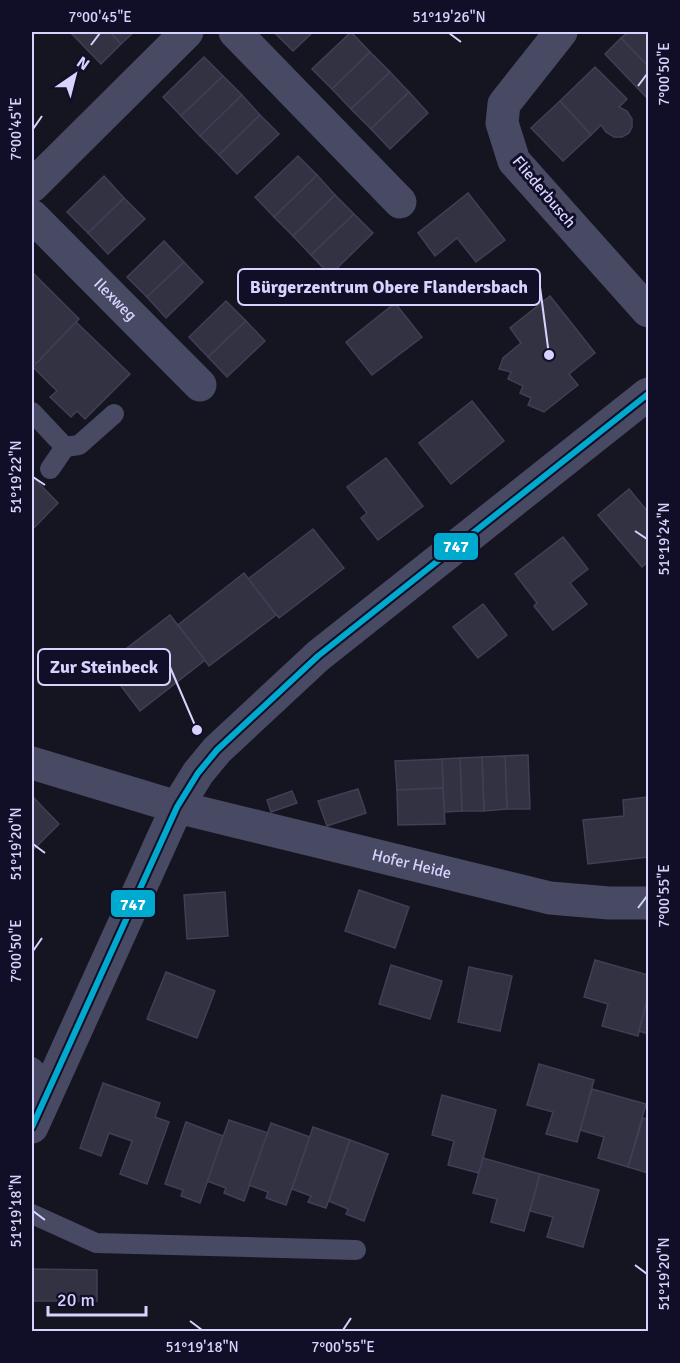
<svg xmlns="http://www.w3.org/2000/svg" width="680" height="1363" viewBox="0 0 680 1363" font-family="Signika,sans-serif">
	<rect width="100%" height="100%" fill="#151421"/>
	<g fill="#333243" stroke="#413e56" stroke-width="1.5">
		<polygon points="70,32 110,32 121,44 101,64"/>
		<polygon points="110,32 134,32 121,44"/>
		<polygon points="274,32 313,32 293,51"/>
		<polygon points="351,32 370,52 332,89 312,69"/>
		<polygon points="628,32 648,32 648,66 621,38"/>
		<polygon points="621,38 648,66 648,95 646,97 605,54"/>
		<polygon points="370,52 390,72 351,109 332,89"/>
		<polygon points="204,57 223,76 181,116 163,97"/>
		<polygon points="595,67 627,99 619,107 627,111 632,119 632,127 629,133 622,137 614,137 606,132 601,125 591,135 560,101"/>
		<polygon points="390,72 409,92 371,129 351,109"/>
		<polygon points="223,76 242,95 200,136 181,116"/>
		<polygon points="409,92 428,113 390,149 371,129"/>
		<polygon points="242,95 260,115 219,155 200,136"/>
		<polygon points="560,101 591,135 563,161 531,128"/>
		<polygon points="260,115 279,134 237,174 219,155"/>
		<polygon points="298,156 317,175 274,217 255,197"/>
		<polygon points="317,175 335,195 293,236 274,217"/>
		<polygon points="104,176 124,198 88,233 67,212"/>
		<polygon points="468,193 505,240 476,262 457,238 435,256 418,233"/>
		<polygon points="335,195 354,214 311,255 293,236"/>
		<polygon points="124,198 145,219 108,254 88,233"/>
		<polygon points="354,214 373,233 330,275 311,255"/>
		<polygon points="164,241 184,262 147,297 127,277"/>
		<polygon points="184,262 203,282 166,318 147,297"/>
		<polygon points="32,272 79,319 36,364 32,360"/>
		<polygon points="550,296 595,353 569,374 578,385 544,412 528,405 531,398 520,393 523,386 508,379 511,372 499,369 503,358 521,343 510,328"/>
		<polygon points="226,301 246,321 208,357 189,337"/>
		<polygon points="395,303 422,337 372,375 346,342"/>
		<polygon points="246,321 265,341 227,377 208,357"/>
		<polygon points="76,322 130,374 85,419 77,411 71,417 50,397 57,391 33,367"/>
		<polygon points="472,401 504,441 451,484 419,443"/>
		<polygon points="386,458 423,506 378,540 361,518 367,513 347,487"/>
		<polygon points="32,476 58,503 32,530"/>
		<polygon points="629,489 648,512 648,562 642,567 598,515"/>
		<polygon points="313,529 344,568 279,618 248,579"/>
		<polygon points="563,537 588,569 570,583 587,604 553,630 534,606 537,603 515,574"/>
		<polygon points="244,573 276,615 209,666 178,625"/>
		<polygon points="483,604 507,635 478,658 453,627"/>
		<polygon points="170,615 205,660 140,711 105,665"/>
		<polygon points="528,755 530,809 507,809 505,756"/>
		<polygon points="505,756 507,809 484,811 482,757"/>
		<polygon points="482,757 484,811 462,811 460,758"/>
		<polygon points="460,758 462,811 444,812 442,759"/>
		<polygon points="442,759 443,788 397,790 395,761"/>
		<polygon points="443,788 445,824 398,825 397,790"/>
		<polygon points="358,789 366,813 327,826 318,801"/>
		<polygon points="292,791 297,803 271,812 267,800"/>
		<polygon points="32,796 59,824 32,851"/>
		<polygon points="648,797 648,857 588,864 583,820 624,816 623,800"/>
		<polygon points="359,890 409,907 395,948 345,931"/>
		<polygon points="225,892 228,936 187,939 184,895"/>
		<polygon points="595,960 648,975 648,995 638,1036 602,1026 608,1004 584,997"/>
		<polygon points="391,965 442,981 430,1019 379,1004"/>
		<polygon points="469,967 512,976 500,1031 458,1022"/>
		<polygon points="166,972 215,991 197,1038 147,1019"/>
		<polygon points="648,996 648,1034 639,1031"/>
		<polygon points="539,1064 594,1080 577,1142 546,1134 553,1112 527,1105"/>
		<polygon points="103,1083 160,1103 155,1117 169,1122 147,1184 120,1174 132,1141 109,1133 101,1156 80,1148"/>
		<polygon points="592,1089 646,1104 628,1167 598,1158 604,1137 580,1130"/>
		<polygon points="442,1095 496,1110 479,1173 448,1165 454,1141 432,1135"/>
		<polygon points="643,1118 648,1119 648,1173 628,1167"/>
		<polygon points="229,1120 268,1133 244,1201 224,1193 226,1188 207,1181"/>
		<polygon points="186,1122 223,1136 200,1203 181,1196 183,1190 165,1184"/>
		<polygon points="271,1123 310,1137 286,1205 266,1198 268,1192 249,1185"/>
		<polygon points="313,1127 350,1140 326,1208 308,1202 311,1196 292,1189"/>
		<polygon points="350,1140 388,1154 364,1221 346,1214 348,1209 329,1201"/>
		<polygon points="483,1158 540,1174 524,1231 491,1222 497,1199 473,1193"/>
		<polygon points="540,1174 599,1190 583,1247 547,1237 553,1217 530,1211"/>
		<polygon points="32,1269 97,1270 97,1301 32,1301"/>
	</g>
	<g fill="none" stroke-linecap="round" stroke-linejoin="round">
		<g stroke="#484962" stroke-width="20">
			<polyline points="32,412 65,447 79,445 114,414"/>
			<polyline points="50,469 65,447"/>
			<polyline points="32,1067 50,1084"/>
			<polyline points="32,1214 96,1243 356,1250"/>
		</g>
		<g stroke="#484962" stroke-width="33">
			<polyline points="235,32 400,202"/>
			<polyline points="561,32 504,104 502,123 514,161 648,311"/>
			<polyline points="32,186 187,32"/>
			<path id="s1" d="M32,216L200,385"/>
			<path id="s2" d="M32,763L177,807L550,898L609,903H648"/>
			<polyline points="32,1127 177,807 198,773 217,750 318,656 648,394"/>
		</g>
		<g stroke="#110e27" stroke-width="10">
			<polyline id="bus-1" points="32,1127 177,807 198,773 217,750 318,656 648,394"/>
		</g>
		<use href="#bus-1" stroke="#00a9ce" stroke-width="6"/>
	</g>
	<path fill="none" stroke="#d6d4ff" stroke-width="2" d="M449,33L461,42M91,45L100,33M638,86L647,74M33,129L42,116M33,477L45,485M635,531L647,539M33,844L45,853M638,908L647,896M33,951L42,938M33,1211L45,1220M635,1265L647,1274M190,1321L202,1330M343,1330L351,1318"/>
	<g text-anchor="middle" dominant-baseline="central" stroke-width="6" stroke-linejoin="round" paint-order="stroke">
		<g font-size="16" fill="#d6d4ff" stroke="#110e27">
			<text transform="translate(544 192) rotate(50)">Fliederbusch</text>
			<text stroke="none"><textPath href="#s1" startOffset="118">Ilexweg</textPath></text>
			<text stroke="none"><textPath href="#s2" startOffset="393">Hofer Heide</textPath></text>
		</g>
	</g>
	<path fill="none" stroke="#d6d4ff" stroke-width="2" d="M549 355L540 287M197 730L170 667"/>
	<g fill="#d6d4ff" stroke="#110e27" stroke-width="2">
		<circle cx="549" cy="355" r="6"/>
		<circle cx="197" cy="730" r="6"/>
	</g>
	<g fill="#110e27" stroke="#d6d4ff" stroke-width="2">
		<rect x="238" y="269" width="302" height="36" rx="6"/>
		<rect x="38" y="649" width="132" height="36" rx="6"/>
	</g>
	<g font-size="18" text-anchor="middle" font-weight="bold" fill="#d6d4ff">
		<text x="389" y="293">Bürgerzentrum Obere Flandersbach</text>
		<text x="104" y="673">Zur Steinbeck</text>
	</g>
	<g stroke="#110e27" stroke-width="2">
		<rect x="433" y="532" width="46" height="29" rx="6" fill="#00a9ce"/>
		<rect x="110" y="889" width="46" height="29" rx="6" fill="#00a9ce"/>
	</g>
	<g font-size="16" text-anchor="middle" font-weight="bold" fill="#fff">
		<text x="456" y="552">747</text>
		<text x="133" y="910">747</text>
	</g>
	<rect width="680" height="1363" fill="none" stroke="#110e27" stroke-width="66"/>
	<g transform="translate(75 75) rotate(35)" stroke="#110e27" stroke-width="4.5" paint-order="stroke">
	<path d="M0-4.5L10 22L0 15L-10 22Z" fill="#d6d4ff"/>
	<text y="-9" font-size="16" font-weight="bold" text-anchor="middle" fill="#d6d4ff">N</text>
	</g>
	<path d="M48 1306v9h98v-9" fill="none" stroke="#d6d4ff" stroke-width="3"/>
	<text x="57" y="1306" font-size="18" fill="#d6d4ff" stroke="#110e27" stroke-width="4.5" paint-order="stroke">20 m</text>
	<rect x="33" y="33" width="614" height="1297" fill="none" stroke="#d6d4ff" stroke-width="2"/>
	<g font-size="15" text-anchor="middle" fill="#d6d4ff">
		<text x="100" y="22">7°00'45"E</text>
		<text x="449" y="22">51°19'26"N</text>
		<text transform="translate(664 74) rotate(-90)" y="5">7°00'50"E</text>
		<text transform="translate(16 129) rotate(-90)" y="5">7°00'45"E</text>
		<text transform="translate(16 477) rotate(-90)" y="5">51°19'22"N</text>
		<text transform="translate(664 539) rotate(-90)" y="5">51°19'24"N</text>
		<text transform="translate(16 844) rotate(-90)" y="5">51°19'20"N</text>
		<text transform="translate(664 896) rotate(-90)" y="5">7°00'55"E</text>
		<text transform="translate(16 951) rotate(-90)" y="5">7°00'50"E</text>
		<text transform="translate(16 1211) rotate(-90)" y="5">51°19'18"N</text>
		<text transform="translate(664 1274) rotate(-90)" y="5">51°19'20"N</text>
		<text x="202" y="1352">51°19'18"N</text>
		<text x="343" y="1352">7°00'55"E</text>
	</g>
</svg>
